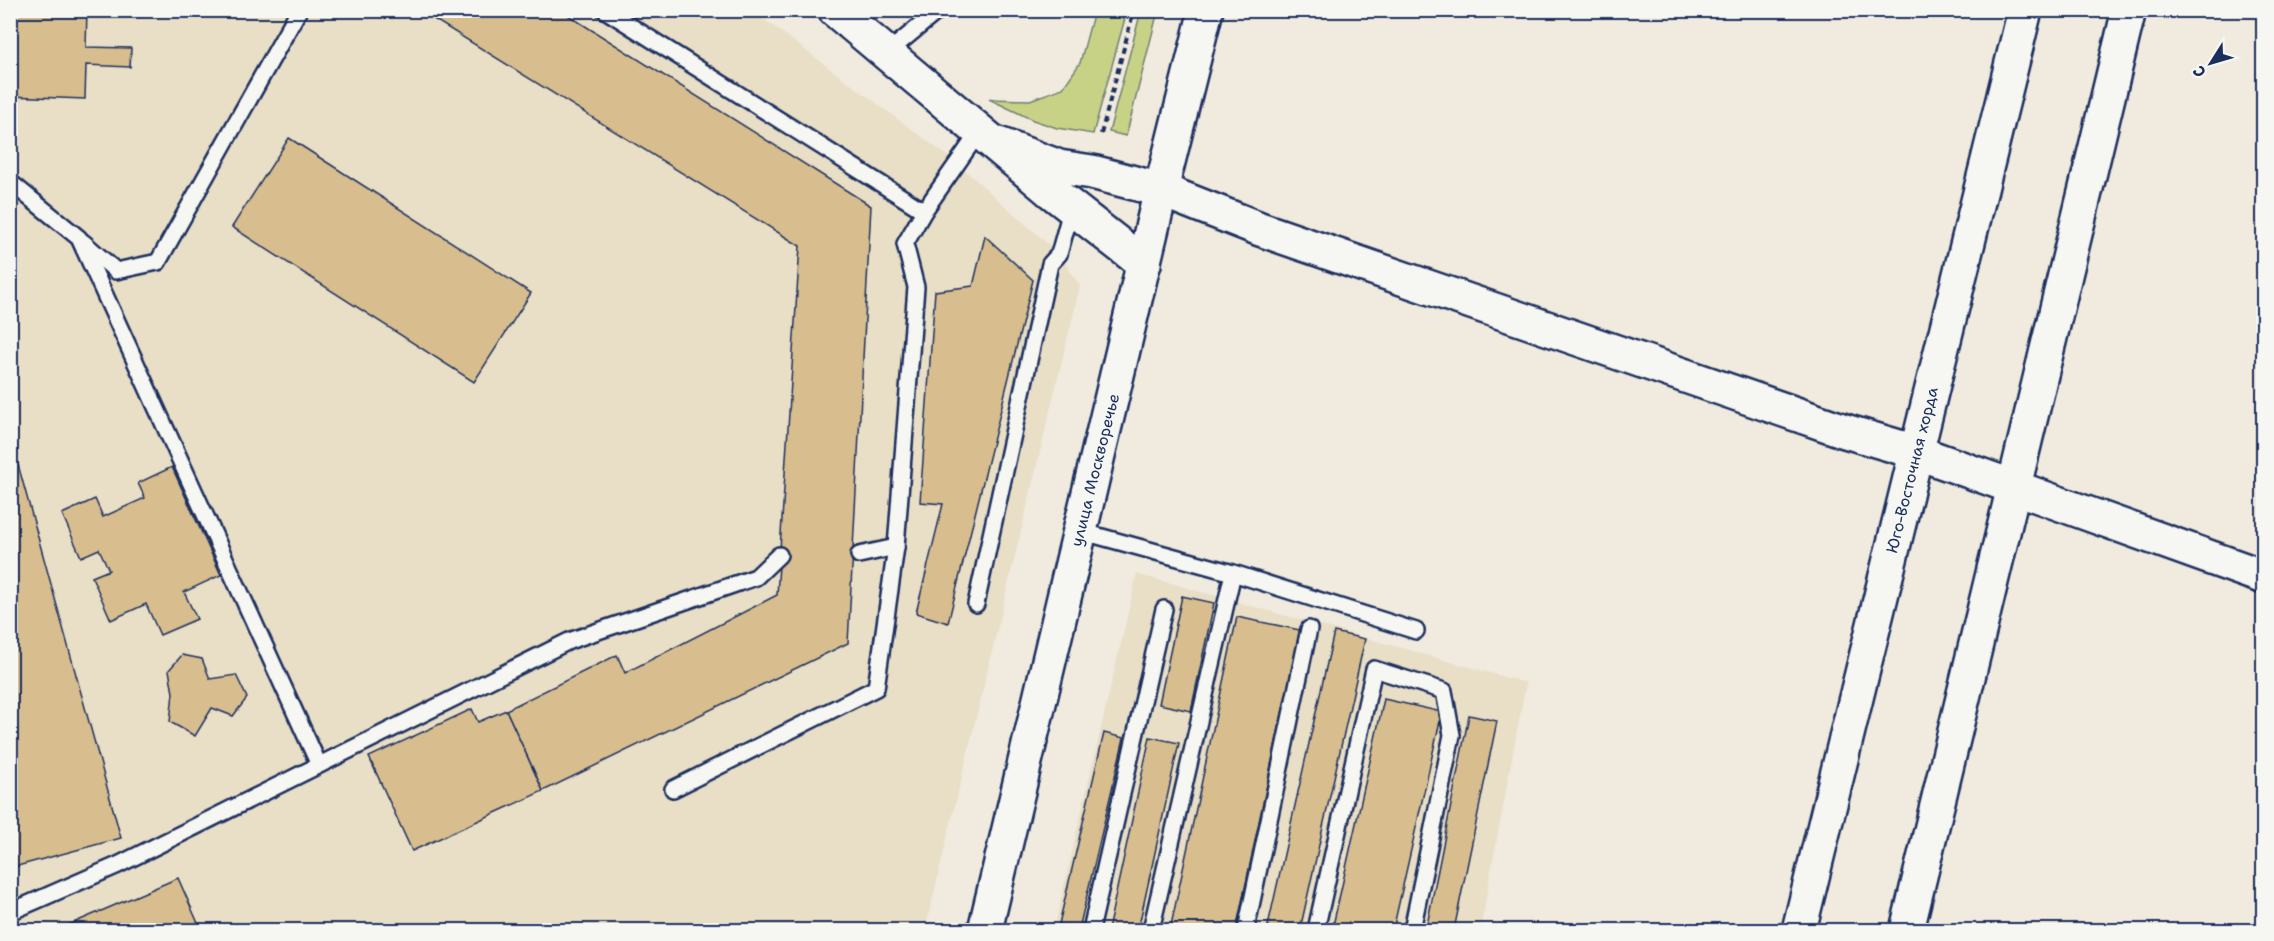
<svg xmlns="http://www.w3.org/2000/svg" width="2274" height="941" viewBox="0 0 2274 941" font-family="'Shantell Sans',sans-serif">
	<rect width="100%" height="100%" fill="#f0ebde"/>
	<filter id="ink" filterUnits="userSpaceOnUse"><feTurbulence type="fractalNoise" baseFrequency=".0167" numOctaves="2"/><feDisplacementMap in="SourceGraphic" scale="12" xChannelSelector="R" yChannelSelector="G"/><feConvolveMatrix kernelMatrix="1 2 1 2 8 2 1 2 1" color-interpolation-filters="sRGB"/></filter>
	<g filter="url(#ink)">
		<g fill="#e9dec6">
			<polygon points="10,11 753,11 958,164 1059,254 1080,286 925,930 11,930"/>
			<polygon points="1137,574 1526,683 1480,930 1054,930"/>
		</g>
		<g fill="#c7d286" stroke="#718072" stroke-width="1.5">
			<polygon points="1094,11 1127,11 1093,134 1057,128 1033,120 989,99 1030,100 1063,88 1080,63"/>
			<polygon points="1141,11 1158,11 1126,136 1109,132"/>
		</g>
		<g fill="#d8be8e" stroke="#1b2f5e" stroke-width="1.5">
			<polygon points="10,10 87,10 86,47 131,48 130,67 86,65 85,99 10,96"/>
			<polygon points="419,10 560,10 871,206 848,643 543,791 506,710 617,655 625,673 777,595 800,246"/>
			<polygon points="289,138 531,293 474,382 232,227"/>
			<polygon points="985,236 1033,280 948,623 916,613 943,504 920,502 935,291 973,286"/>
			<polygon points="14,450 121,838 10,868 10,451"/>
			<polygon points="172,467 221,575 184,592 197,619 160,635 146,604 111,620 92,577 109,570 99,549 81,557 62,514 95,499 103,517 145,498 138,483"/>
			<polygon points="1182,596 1214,603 1191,711 1159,704"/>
			<polygon points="1237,617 1300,630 1236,930 1170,930"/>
			<polygon points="1334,632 1365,639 1300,930 1267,930"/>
			<polygon points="182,655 202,659 210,679 236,675 247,698 233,716 212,708 195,736 170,722 173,693 169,670"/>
			<polygon points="1384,699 1442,712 1393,930 1332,930"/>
			<polygon points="472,709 478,722 506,710 543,791 412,851 369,757"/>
			<polygon points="1469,715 1497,721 1454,930 1426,930"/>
			<polygon points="1104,733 1124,738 1079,929 1059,924"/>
			<polygon points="1150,737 1179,743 1138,930 1108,930"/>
			<polygon points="178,878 201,930 57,930"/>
		</g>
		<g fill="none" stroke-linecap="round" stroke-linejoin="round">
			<g stroke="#1b2f5e" stroke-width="20">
				<g id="lane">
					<polyline points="605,10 924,211"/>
					<polyline points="887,53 939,10"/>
					<polyline points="10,182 79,238 319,765"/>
					<polyline points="83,242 116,271 158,262 299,10"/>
					<polyline points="1080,531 1233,573 1416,631"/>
					<polyline points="859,555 896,547 916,287 905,244 924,211 979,132"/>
					<polyline points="976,604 1050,264 1059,254 1072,207"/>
					<polyline points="673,789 876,688 896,547"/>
					<polyline points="10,912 118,865 569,641 756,577 779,555"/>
					<polyline points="1091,930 1164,609"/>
					<polyline points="1151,930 1233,573"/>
					<polyline points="1246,930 1309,629"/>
					<polyline points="1316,930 1374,669 1444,691 1452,735 1412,930"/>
				</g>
			</g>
			<g stroke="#1b2f5e" stroke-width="38">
				<g id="secondary">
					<polyline points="835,10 1052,192 1144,264"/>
					<polyline points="993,142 1059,167 1092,172 1161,190 1260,229 1845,431 1916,452 2264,577"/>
					<polyline points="985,930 1161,190 1206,10"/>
					<polyline points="1799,930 2025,10"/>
					<polyline points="1907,930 2129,10"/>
				</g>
			</g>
			<polyline stroke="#1b2f5e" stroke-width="4" stroke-dasharray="6 4.5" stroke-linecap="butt" points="1101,134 1134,10"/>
			<use href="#lane" stroke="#f6f6f2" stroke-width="15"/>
			<use href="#secondary" stroke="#f6f6f2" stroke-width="33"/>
		</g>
	</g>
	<g text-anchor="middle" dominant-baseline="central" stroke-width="4.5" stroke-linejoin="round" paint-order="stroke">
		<g font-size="16" fill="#1b2f5e" stroke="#f6f6f2">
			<text transform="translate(1095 470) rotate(-76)">улица Москворечье</text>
			<text transform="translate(1912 470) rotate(-76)">Юго-Восточная хорда</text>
		</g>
	</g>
	<rect width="2274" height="941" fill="none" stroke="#f6f6f2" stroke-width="36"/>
	<rect x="18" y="18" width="2238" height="905" fill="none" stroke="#1b2f5e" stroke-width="2" filter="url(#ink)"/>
	<g transform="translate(2211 63) rotate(233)" stroke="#f6f6f2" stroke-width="4.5" paint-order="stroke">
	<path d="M0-4.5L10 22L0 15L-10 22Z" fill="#1b2f5e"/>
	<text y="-9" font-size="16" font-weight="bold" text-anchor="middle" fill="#1b2f5e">С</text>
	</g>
</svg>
